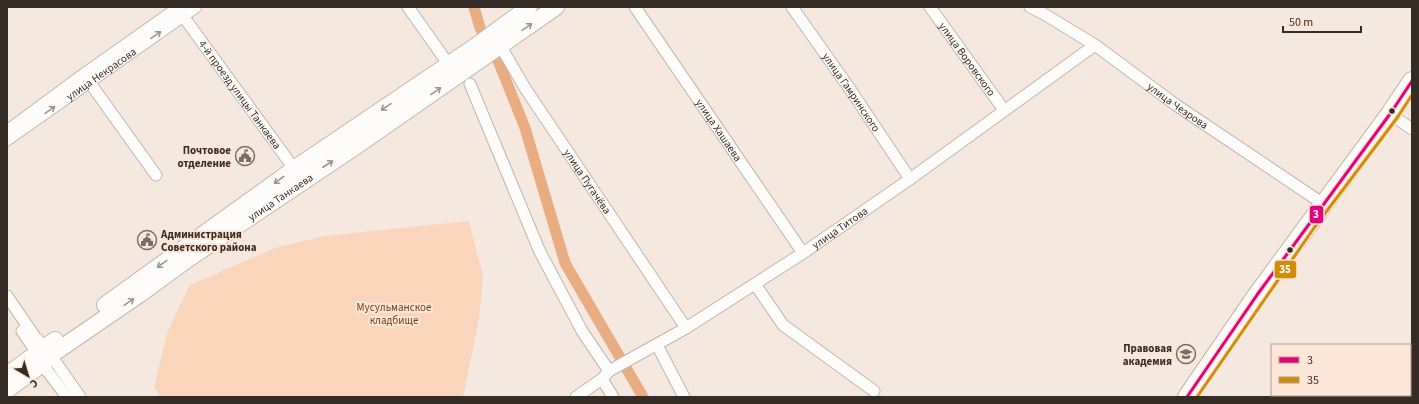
<svg xmlns="http://www.w3.org/2000/svg" width="1419" height="404" viewBox="0 0 1419 404" font-family="'Source Sans 3',sans-serif">
	<rect width="100%" height="100%" fill="#f5e8df"/>
	<polygon fill="#f9d5bc" points="469,221 483,276 479,319 463,397 160,397 154,387 167,334 174,317 190,285 275,248 324,236"/>
	<g fill="none" stroke-linecap="round" stroke-linejoin="round">
		<polyline stroke="#e8ad81" stroke-width="11" points="474,7 480,28 499,63 525,128 565,263 643,397"/>
		<g stroke="#c0b6af" stroke-width="13">
			<g id="street">
				<polyline points="408,7 449,65 453,68"/>
				<path id="s1" d="M635,7L803,253"/>
				<path id="s2" d="M792,7L852,92L910,179"/>
				<path id="s3" d="M930,7L1004,110"/>
				<path id="s4" d="M1030,7L1044,14L1095,45L1176,105L1325,205"/>
				<path id="s5" d="M176,9L183,16L298,174"/>
				<path id="s6" d="M497,40L525,88L686,328"/>
				<polyline points="85,76 156,175"/>
				<polyline points="470,84 540,252 582,331 609,371"/>
				<polyline points="1390,114 1412,129"/>
				<polyline points="7,131 84,74 179,7"/>
				<path id="s7" d="M7,140L196,7"/>
				<polyline points="755,284 783,325 874,391"/>
				<polyline points="7,296 35,337 45,347 80,397"/>
				<polyline points="22,331 37,353 42,364 67,397"/>
				<polyline points="657,345 684,397"/>
				<polyline points="602,379 613,397"/>
				<path id="s8" d="M576,397L602,379L609,371L686,328L803,253L910,179L1095,45"/>
			</g>
		</g>
		<g stroke="#c0b6af" stroke-width="18">
			<g id="secondary">
				<polyline points="105,305 294,169 476,46 529,7"/>
				<polyline points="7,375 55,340"/>
				<path id="s9" d="M7,390L42,364L51,355L140,294L188,259L362,142L556,7"/>
			</g>
		</g>
		<g stroke="#c0b6af" stroke-width="20">
			<polyline id="primary" points="1187,397 1257,295 1390,114 1412,81"/>
		</g>
		<use href="#street" stroke="#fefcfa" stroke-width="11"/>
		<use href="#secondary" stroke="#fefcfa" stroke-width="16"/>
		<use href="#primary" stroke="#fefcfa" stroke-width="18"/>
		<g stroke="#fee6d6" stroke-width="6">
			<polyline id="bus-1" points="1187,397 1257,295 1390,114 1412,81"/>
		</g>
		<g stroke="#fee6d6" stroke-width="6">
			<polyline id="bus-2" points="1197,397 1314,228 1397,118 1412,95"/>
		</g>
		<use href="#bus-1" stroke="#e5007d" stroke-width="3"/>
		<use href="#bus-2" stroke="#d08e08" stroke-width="3"/>
	</g>
	<defs><path id="oneway-shaft" d="M-6 0H5M1.5-3L5.5 0L1.5 3" fill="none" stroke-width="1.6" stroke-linecap="round" stroke-linejoin="round"/></defs>
	<g stroke="#9a9490">
		<use href="#oneway-shaft" transform="translate(527 27) rotate(-35)"/>
		<use href="#oneway-shaft" transform="translate(156 35) rotate(-35)"/>
		<use href="#oneway-shaft" transform="translate(436 91) rotate(-35)"/>
		<use href="#oneway-shaft" transform="translate(386 107) rotate(146)"/>
		<use href="#oneway-shaft" transform="translate(50 110) rotate(-35)"/>
		<use href="#oneway-shaft" transform="translate(328 164) rotate(-33)"/>
		<use href="#oneway-shaft" transform="translate(279 180) rotate(144)"/>
		<use href="#oneway-shaft" transform="translate(162 264) rotate(144)"/>
		<use href="#oneway-shaft" transform="translate(129 302) rotate(-34)"/>
	</g>
	<defs>
		<g id="civic-ring" transform="scale(1)"><circle r="9.5" fill="#fee6d6" stroke="#786e67" stroke-width="1.5"/><path d="M-.6-6.5H3V-4.5H.6V-3L4-1V1h2V6H-6V1h2V-1L-.6-3ZM-1.2 2.5V6h2.4V2.5Z" fill="#786e67"/></g>
		<g id="university-ring" transform="scale(1)"><circle r="9.5" fill="#fee6d6" stroke="#786e67" stroke-width="1.5"/><path d="M0-5L7-2L0 1L-7-2ZM-4 1L0 2.5L4 1V4Q0 6-4 4Z" fill="#786e67"/></g>
	</defs>
	<g fill-rule="evenodd">
		<use href="#civic-ring" x="245" y="156"/>
		<use href="#civic-ring" x="147" y="240"/>
		<use href="#university-ring" x="1186" y="354"/>
	</g>
	<g fill="#352c26" stroke="#fee6d6" stroke-width="1.5">
		<circle cx="1392" cy="111" r="3.5"/>
		<circle cx="1290" cy="250" r="3.5"/>
	</g>
	<g text-anchor="middle" dominant-baseline="central" stroke-width="4" stroke-linejoin="round" paint-order="stroke">
		<g font-size="11" fill="#352c26" stroke="#fee6d6">
			<text stroke="none"><textPath href="#s3" startOffset="64">улица Воровского</textPath></text>
			<text stroke="none"><textPath href="#s7" startOffset="115">улица Некрасова</textPath></text>
			<text stroke="none"><textPath href="#s2" startOffset="104">улица Гамринского</textPath></text>
			<text stroke="none"><textPath href="#s5" startOffset="107">4-й проезд улицы Танкаева</textPath></text>
			<text stroke="none"><textPath href="#s4" startOffset="178">улица Чеэрова</textPath></text>
			<text stroke="none"><textPath href="#s1" startOffset="149">улица Хашаева</textPath></text>
			<text stroke="none"><textPath href="#s6" startOffset="168">улица Пугачёва</textPath></text>
			<text stroke="none"><textPath href="#s9" startOffset="335">улица Танкаева</textPath></text>
			<text stroke="none"><textPath href="#s8" startOffset="314">улица Титова</textPath></text>
		</g>
		<g font-size="11" font-weight="bold" fill="#352c26" stroke="#fee6d6" text-anchor="end">
			<text x="231" y="150">Почтовое<tspan x="231" dy="13">отделение</tspan></text>
			<text x="161" y="234" text-anchor="start">Администрация<tspan x="161" dy="13">Советского района</tspan></text>
			<text x="1172" y="348">Правовая<tspan x="1172" dy="13">академия</tspan></text>
		</g>
		<g font-size="11" fill="#744015" stroke="#fee6d6">
			<text x="394" y="307">Мусульманское<tspan x="394" dy="13">кладбище</tspan></text>
		</g>
	</g>
	<g stroke="#fee6d6" stroke-width="1.5">
		<rect x="1309" y="205" width="15" height="19" rx="4" fill="#e5007d"/>
		<rect x="1274" y="260" width="23" height="19" rx="4" fill="#d08e08"/>
	</g>
	<g font-size="11" text-anchor="middle" font-weight="bold" fill="#fff">
		<text x="1316" y="218">3</text>
		<text x="1285" y="273">35</text>
	</g>
	<rect width="1419" height="404" fill="none" stroke="#352c26" stroke-width="16"/>
	<rect x="1271" y="344" width="140" height="52" fill="#fee6d6" stroke="#ae9c90"/>
	<rect x="1279" y="357" width="20" height="6" fill="#e5007d" stroke="#ae9c90"/>
	<text x="1307" y="364" font-size="12" fill="#352c26">3</text>
	<rect x="1279" y="377" width="20" height="6" fill="#d08e08" stroke="#ae9c90"/>
	<text x="1307" y="384" font-size="12" fill="#352c26">35</text>
	<g transform="translate(28 376) rotate(142)" stroke="#fee6d6" stroke-width="3" paint-order="stroke">
	<path d="M0-3L7 15L0 10L-7 15Z" fill="#352c26"/>
	<text y="-6" font-size="11" font-weight="bold" text-anchor="middle" fill="#352c26">С</text>
	</g>
	<path d="M1283 26v6h78v-6" fill="none" stroke="#352c26" stroke-width="2"/>
	<text x="1289" y="26" font-size="12" fill="#352c26" stroke="#fee6d6" stroke-width="3" paint-order="stroke">50 m</text>
</svg>
